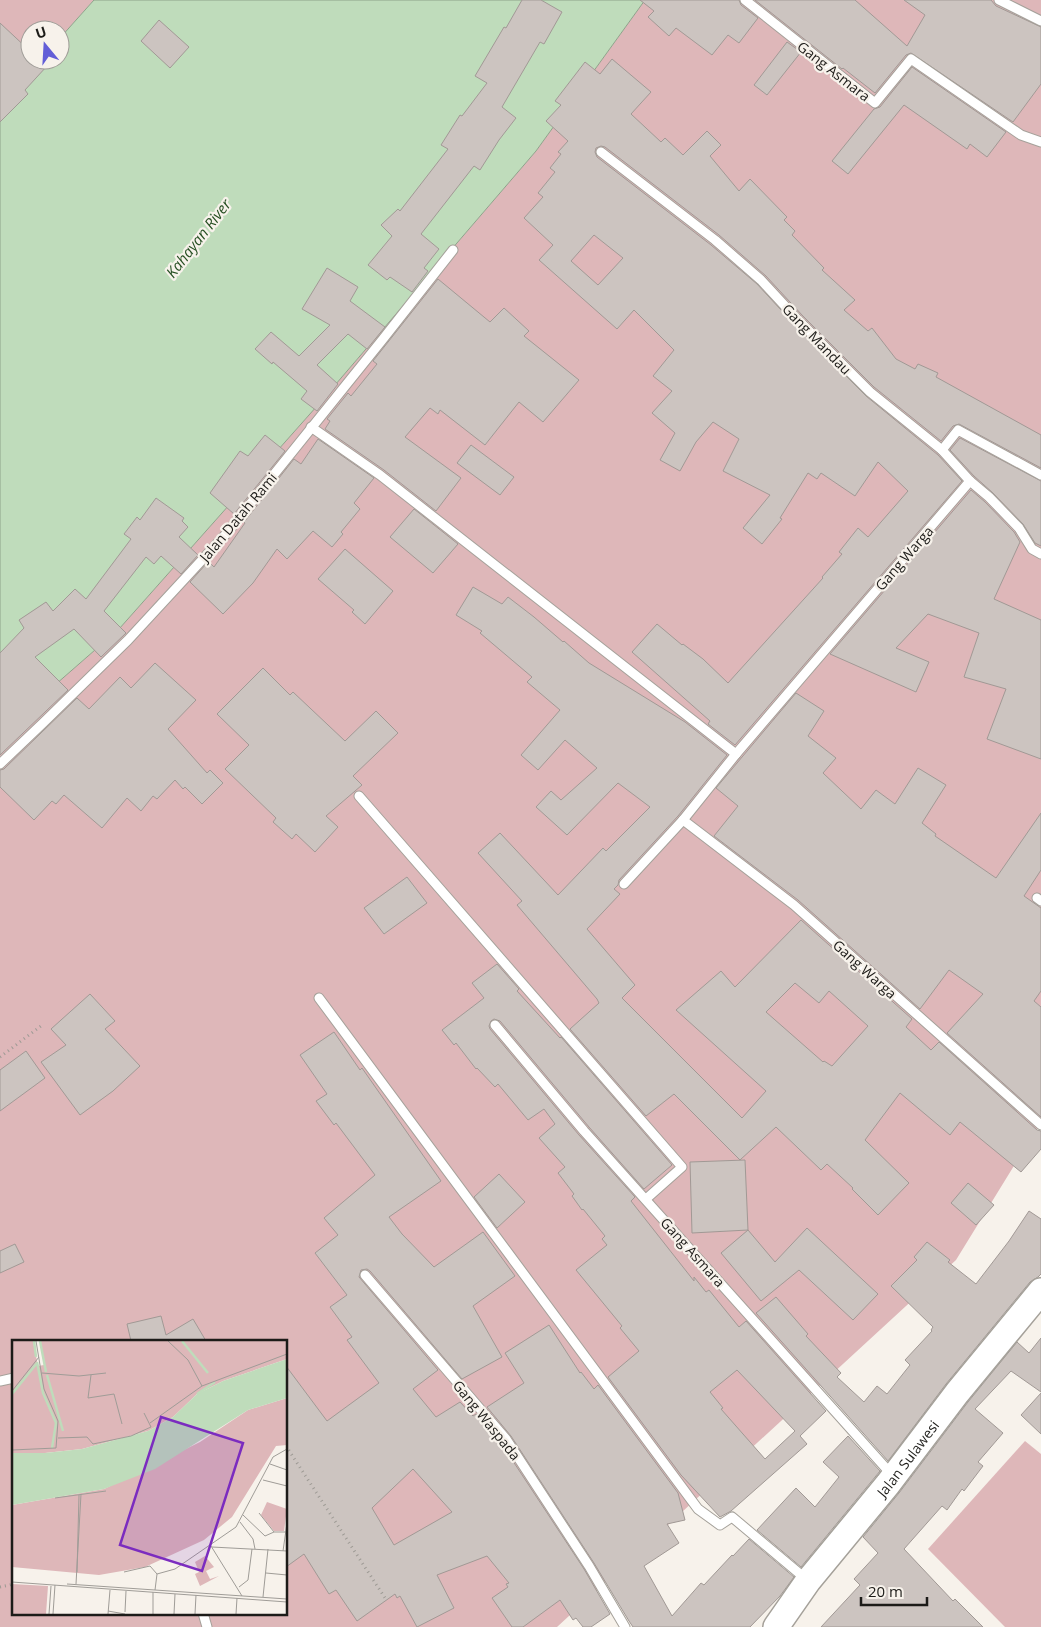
<svg xmlns="http://www.w3.org/2000/svg" width="1041" height="1627" viewBox="0 0 1041 1627" font-family="'Open Sans',sans-serif">
	<rect width="100%" height="100%" fill="#f7f2eb"/>
	<g fill="#deb7b9" fill-rule="evenodd">
		<polygon points="0,0 94,0 60,38 60,30 30,30 30,60 0,105"/>
		<path d="M645,0H1041V1122L956,1260L557,1627H0V733L119,629L317,406L536,151ZM14,1341H286V1613H14Z"/>
		<polygon points="1025,1441 1041,1454 1041,1627 1005,1627 928,1549"/>
	</g>
	<polygon fill="#bfdcbb" stroke="#8ea28a" points="94,0 645,0 536,151 317,406 119,629 0,733 0,105 40,60 60,60 60,38"/>
	<g fill="#ccc4c0" stroke="#a19995" fill-rule="evenodd">
		<polygon points="522,0 541,0 562,12 544,44 540,42 502,107 516,118 499,140 480,170 474,166 421,234 439,249 424,268 428,271 412,292 390,277 387,280 368,265 392,236 381,225 398,209 400,211 448,149 441,145 460,115 462,116 487,83 475,76 504,27 506,28"/>
		<polygon points="640,0 739,0 741,5 758,18 739,43 728,35 712,55 676,28 669,36 648,17 654,11"/>
		<polygon points="755,0 855,0 907,46 925,15 904,0 991,0 996,6 1041,27 1041,84 1013,122 911,53 906,55 875,93 843,68 842,69"/>
		<polygon points="159,20 189,47 170,68 141,41"/>
		<polygon points="0,23 30,51 30,60 40,60 47,66 25,90 28,94 0,122"/>
		<polygon points="787,42 801,52 767,95 754,85"/>
		<path d="M612,59L651,92L631,114L661,142L665,138L683,155L707,131L721,145L710,156L739,191L750,179L787,217L784,220L795,231L792,235L824,268L822,270L855,300L844,310L868,331L872,328L896,359L915,369L918,364L938,373L936,377L1041,435V468L959,424L953,426L941,441L874,387L802,315L766,276L719,235L605,147L601,146L596,148L595,152L597,157L711,245L757,284L793,323L866,396L938,455L962,481L735,745L708,724L710,721L632,652L657,624L682,645L683,644L703,659L728,683L823,578L822,577L842,554L839,552L858,528L868,537L908,491L878,462L855,496L821,473L817,479L808,473L780,518L782,519L762,544L743,528L770,495L723,471L739,439L713,422L696,442L680,471L660,460L675,433L652,413L672,391L653,376L674,350L634,310L617,329L539,260L553,245L524,218L543,197L538,193L555,172L550,168L561,154L558,152L568,141L546,121L561,105L555,101L585,62L600,74ZM594,235L623,258L598,285L571,261Z"/>
		<polygon points="912,67 1006,132 987,157 970,144 967,149 904,105 848,174 832,161 874,109 880,107"/>
		<polygon points="327,268 358,287 350,301 385,327 367,349 348,334 317,365 338,384 317,411 301,399 307,391 273,362 272,364 255,349 271,332 299,356 330,325 302,309"/>
		<polygon points="438,279 490,322 504,308 529,331 524,336 579,380 543,422 519,402 485,445 440,410 438,414 430,408 405,437 461,478 436,511 384,470 325,429 330,421 327,419 348,393 351,396 377,364 373,361"/>
		<polygon points="265,435 285,451 234,514 210,493 240,451 248,456"/>
		<polygon points="960,438 1041,481 1041,546 1035,543 1023,524 993,493 974,476 950,450"/>
		<polygon points="318,439 374,478 354,503 360,509 341,532 343,534 332,547 313,531 287,559 277,549 253,583 223,614 190,582 207,563 209,562 214,567 245,523 244,522 294,459 301,464"/>
		<polygon points="471,445 514,477 500,495 457,463"/>
		<polygon points="971,490 985,502 1014,532 1020,542 994,599 1041,620 1041,759 987,739 1006,689 964,677 979,633 928,614 896,648 929,662 916,692 830,654"/>
		<polygon points="156,498 184,518 182,521 188,527 179,537 198,555 181,574 161,556 154,564 146,557 104,611 126,633 101,657 74,629 35,657 68,690 0,755 0,653 24,628 19,620 46,602 53,611 75,589 86,599 131,539 124,534 137,517 140,520"/>
		<polygon points="414,509 458,544 433,573 390,537"/>
		<polygon points="345,549 393,591 365,624 352,612 354,610 318,579"/>
		<path d="M473,587L502,604L508,597L534,617L563,642L564,641L589,663L685,722L727,755L678,816L619,880L618,885L614,889L620,894L587,929L635,985L622,998L742,1118L766,1091L676,1010L721,971L735,987L801,920L912,1019L906,1027L931,1050L939,1042L1037,1130L1041,1131V1149L1021,1172L960,1122L950,1135L900,1093L865,1140L909,1183L878,1215L852,1189L853,1188L827,1164L821,1170L776,1127L740,1160L674,1094L646,1116L570,1029L599,1003L597,999L517,905L522,901L478,853L500,833L558,895L603,848L606,851L650,807L618,783L567,835L536,807L551,791L561,800L597,768L565,740L538,770L521,755L560,710L527,682L532,677L480,633L482,631L456,615ZM795,983L819,1003L829,991L868,1026L832,1066L824,1061L823,1062L766,1012Z"/>
		<polygon points="155,663 196,700 168,729 207,773 210,770 223,783 202,804 185,787 183,789 175,780 157,799 153,796 141,811 127,798 102,828 64,795 56,804 52,801 34,820 0,787 0,770 4,769 77,698 89,709 120,677 131,688"/>
		<polygon points="263,668 290,695 293,692 345,741 376,711 398,733 353,776 362,785 326,816 338,827 315,852 296,834 292,839 273,822 276,818 225,769 249,745 217,714"/>
		<polygon points="796,693 824,711 808,736 836,758 823,773 861,809 876,790 895,804 918,768 946,785 922,823 936,834 935,836 996,878 1041,813 1041,870 1024,896 1041,908 1041,991 1034,1001 1041,1007 1041,1117 947,1033 983,994 949,970 920,1009 798,900 714,836 738,806 716,788"/>
		<polygon points="407,877 427,903 384,934 364,908"/>
		<path d="M497,964L519,989L517,991L560,1038L561,1037L672,1165L644,1189L589,1127L500,1021L494,1019L491,1021L489,1026L490,1029L579,1135L635,1197L631,1201L694,1281V1277L706,1292L709,1290L739,1327L746,1321L826,1411L800,1436L807,1444L731,1511L720,1517L681,1475L608,1377L639,1351L620,1328L622,1326L576,1270L607,1245L602,1239L605,1236L583,1209L582,1210L572,1196L574,1194L558,1173L565,1167L539,1138L555,1124L544,1109L528,1120L498,1084L495,1087L477,1068L476,1069L456,1043L454,1045L442,1030L484,998L472,983ZM737,1370L795,1431L765,1459L721,1409L723,1408L710,1392Z"/>
		<polygon points="90,994 115,1021 105,1029 140,1066 113,1091 80,1115 41,1062 66,1045 51,1029"/>
		<path d="M334,1032L360,1070L362,1068L441,1181L389,1217L402,1234L434,1267L483,1232L515,1276L473,1306L502,1357L462,1379L370,1271L367,1269L361,1270L359,1277L438,1370L413,1389L436,1417L460,1402L473,1416L476,1414L501,1443L584,1569L610,1614L591,1627H583L576,1618L573,1620L560,1600L523,1627H512L492,1598L508,1587L506,1584L509,1583L487,1556L437,1575L454,1608L417,1627L400,1596L397,1598L395,1594L357,1621L336,1590L329,1594L304,1554L286,1567V1366L327,1421L379,1383L347,1340L352,1337L330,1307L347,1295L315,1253L338,1235L324,1218L375,1175L336,1123L334,1125L316,1101L327,1094L300,1055ZM413,1469L452,1512L394,1545L372,1508Z"/>
		<polygon points="26,1051 45,1078 0,1111 0,1070"/>
		<polygon points="745,1160 748,1230 692,1233 690,1162"/>
		<polygon points="499,1174 525,1202 497,1228 474,1197"/>
		<polygon points="968,1183 994,1205 976,1225 951,1203"/>
		<polygon points="1029,1211 1041,1219 1041,1274 1038,1277 1030,1282 946,1384 888,1461 756,1313 776,1297 808,1334 806,1336 841,1373 837,1377 864,1402 877,1386 887,1394 910,1365 905,1360 932,1331 931,1330 933,1327 891,1286 917,1260 914,1257 927,1242 950,1260 948,1262 976,1284 1009,1241"/>
		<polygon points="807,1228 878,1294 853,1320 799,1270 761,1301 721,1253 748,1230 775,1262"/>
		<polygon points="15,1244 24,1262 0,1273 0,1251"/>
		<polygon points="161,1316 166,1335 193,1319 206,1341 131,1341 127,1324"/>
		<polygon points="549,1325 580,1373 581,1372 594,1389 598,1385 678,1493 685,1520 667,1524 679,1543 644,1566 672,1616 701,1583 704,1585 732,1555 733,1556 749,1539 794,1577 780,1596 750,1627 633,1627 629,1621 594,1563 511,1436 487,1407 524,1383 505,1353"/>
		<polygon points="1041,1338 1041,1392 1011,1371 975,1409 1003,1433 978,1462 983,1466 964,1491 962,1489 947,1510 942,1506 904,1549 953,1601 955,1599 983,1627 821,1627 860,1585 854,1579 878,1553 863,1537 899,1493 968,1402 1017,1342 1029,1353"/>
		<polygon points="1041,1393 1041,1434 1021,1415"/>
		<polygon points="848,1436 880,1471 801,1567 757,1530 796,1488 815,1507 839,1477 823,1462"/>
	</g>
	<g fill="none" stroke-linecap="round" stroke-linejoin="round">
		<g stroke="#a5a19a" stroke-width="11">
			<g id="lane">
				<polyline points="745,0 875,103 911,59 1021,135 1041,142"/>
				<polyline points="999,0 1041,21"/>
				<polyline points="601,152 715,240 761,280 797,319 870,392 942,450 970,481 989,497 1019,528 1032,549 1041,554"/>
				<polyline points="311,427 380,475 736,754"/>
				<polyline points="942,450 958,430 1041,475"/>
				<polyline points="0,764 43,723 128,640 226,534 383,339 453,250"/>
				<polyline points="359,796 682,1167 646,1199"/>
				<polyline points="683,820 794,905 1041,1125"/>
				<polyline points="624,884 683,820 736,754 970,481"/>
				<polyline points="1037,898 1041,901"/>
				<polyline points="319,998 698,1509 720,1525 732,1517 806,1579"/>
				<polyline points="495,1025 584,1131 892,1475"/>
				<polyline points="365,1275 506,1439 589,1566 625,1627"/>
				<polyline points="0,1381 14,1378"/>
				<polyline points="203,1613 207,1627"/>
			</g>
		</g>
		<g stroke="#a5a19a" stroke-width="28">
			<g id="secondary">
				<path id="s1" d="M776,1627L808,1581L888,1484L957,1393L1041,1291"/>
			</g>
		</g>
		<g stroke="#9d9a94" stroke-width="3" stroke-dasharray="1 4" stroke-linecap="butt">
			<polyline points="0,1057 41,1026"/>
			<polyline points="286,1446 387,1601"/>
			<polyline points="0,1587 14,1584"/>
		</g>
		<use href="#lane" stroke="#fff" stroke-width="9"/>
		<use href="#secondary" stroke="#fff" stroke-width="25"/>
	</g>
	<g text-anchor="middle" dominant-baseline="central" stroke-width="4.5" stroke-linejoin="round" paint-order="stroke">
		<g font-size="14" fill="#1c1b18" stroke="#f7f2eb">
			<text transform="translate(834 71) rotate(38)">Gang Asmara</text>
			<text transform="translate(817 339) rotate(46)">Gang Mandau</text>
			<text transform="translate(238 517) rotate(-50)">Jalan Datah Rami</text>
			<text transform="translate(904 558) rotate(-49)">Gang Warga</text>
			<text transform="translate(865 969) rotate(42)">Gang Warga</text>
			<text transform="translate(693 1252) rotate(48)">Gang Asmara</text>
			<text transform="translate(487 1420) rotate(51)">Gang Waspada</text>
			<text stroke="none"><textPath href="#s1" startOffset="214">Jalan Sulawesi</textPath></text>
		</g>
		<g font-size="15" font-style="italic" fill="#264f22" stroke="#f7f2eb">
			<text transform="translate(198 238) rotate(-52)">Kahayan River</text>
		</g>
	</g>
	<g transform="translate(12 1340)">
		<rect width="275" height="275" fill="#f7f2eb"/>
		<path d="M0,1H21L26,26L32,25L28,1H275V19L211,41L185,54L161,77L136,91L70,109L33,113H0ZM275,58V105L264,106L220,177L192,200L133,227L87,235L0,227V165L92,149L188,102L236,70ZM255,162L275,169L272,191H262L249,175ZM193,216L202,227L194,231L198,239L207,236L188,246L183,234L187,232L183,222ZM0,244L36,246L34,274H0Z" fill="#deb7b9"/>
		<path d="M275,19V58L236,70L143,129L92,149L0,165V113H33L70,109L136,91L161,77L185,54L211,41Z" fill="#bfdcbb"/>
		<path fill="none" stroke="#bfdcbb" stroke-width="2.5" d="M22,1L24,17M28,1L34,32M170,1L196,33M25,22L31,53L44,83L40,108M35,35L51,91M0,54L25,23M185,54L203,42"/>
		<path fill="none" stroke="#9f9c97" stroke-width="1" d="M30,33L67,36L94,33M79,35L76,58L102,54L110,84M190,46L275,14M0,51L27,17M138,83L190,46L176,20L156,1M46,98L75,97L81,104L119,96L139,87L132,73M0,110L44,108L46,81L32,49L24,1M258,124L275,130M251,140L275,146M43,158L94,151M247,173L262,192M231,175L253,196L262,192H274M228,182L241,199L243,209M199,206L230,256M200,207L275,211M271,211L275,183M65,232L67,155M112,232L138,226L145,234M254,233L275,235M145,234L163,229L224,187L261,117L275,109M0,242L275,262M55,244L275,259M64,244L69,154M227,247L236,240L240,209M143,250L145,234M251,257L256,209M96,271L113,274M113,272L114,251M37,274L39,246M41,274L43,245M96,274L98,250M141,274V252M162,274L163,254M183,274L184,255M224,274L225,258"/>
		<path fill="#7b2cbf" fill-opacity="0.15" stroke="#7b2cbf" stroke-width="2.5" d="M149,77L231,103L190,231L108,205Z"/>
		<rect width="275" height="275" fill="none" stroke="#1c1b18" stroke-width="2.5"/>
	</g>
	<g transform="translate(45 45) rotate(342)"><circle r="24" fill="#f7f2eb" stroke="#9f9c97"/>
	<path d="M0-4L9 19L0 12L-9 19Z" fill="#625ed7"/>
	<text y="-8" font-size="14" font-weight="bold" text-anchor="middle" fill="#1c1b18">U</text>
	</g>
	<path d="M861 1597v8h66v-8" fill="none" stroke="#1c1b18" stroke-width="2.5"/>
	<text x="868" y="1597" font-size="15" fill="#1c1b18" stroke="#f7f2eb" stroke-width="4" paint-order="stroke">20 m</text>
</svg>
